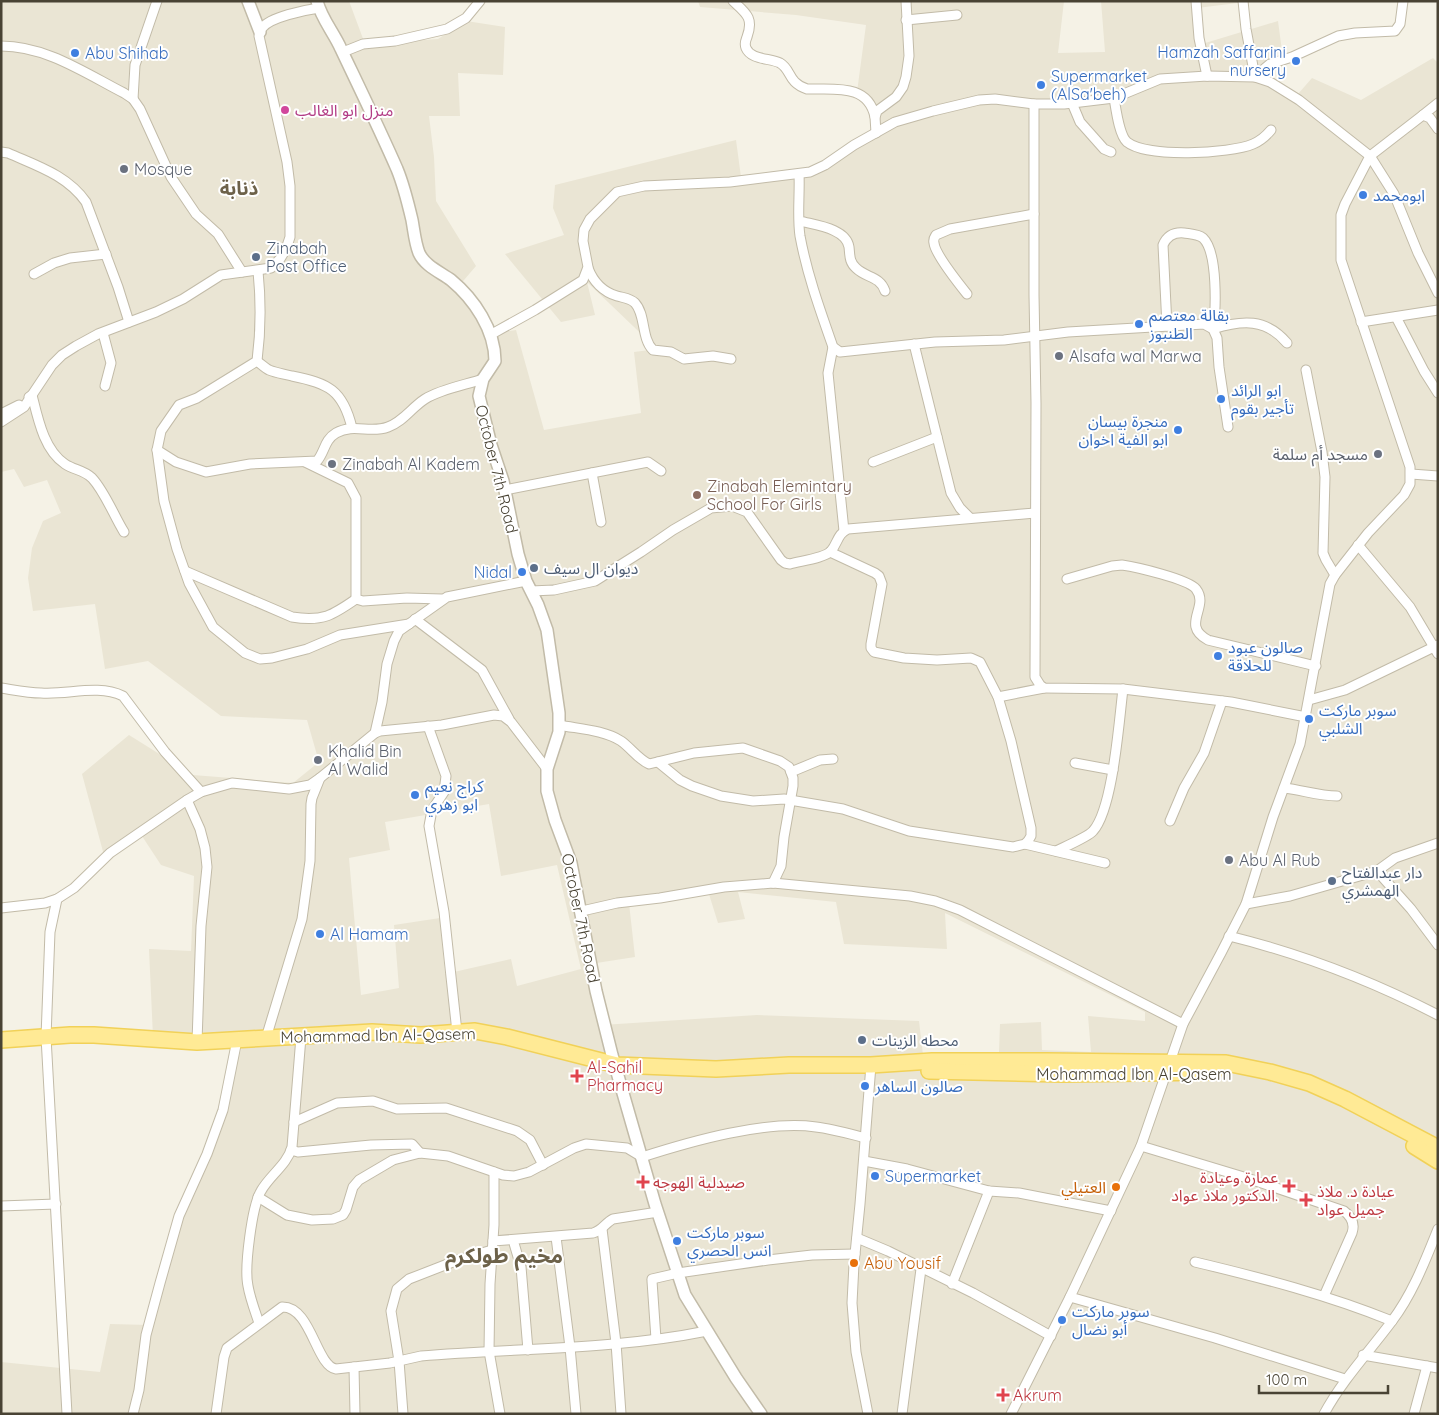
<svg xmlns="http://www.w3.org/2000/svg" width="1439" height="1415" viewBox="0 0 1439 1415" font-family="Quicksand,'Noto Sans Arabic',sans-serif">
	<rect width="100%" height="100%" fill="#f5f2e6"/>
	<path fill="#eae5d4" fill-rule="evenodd" d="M1,1H349L365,44L438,39L466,21L505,27L503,75L458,73L460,116H429L434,157L436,201L476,266L458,287L488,334L516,330L544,430L641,413L634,352L657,349L587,282L595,315L561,322L505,254L564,235L553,208L555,185L736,140L741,177L820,166L878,133L873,108L857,92L866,25L796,15L700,7L698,1H1064L1058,53L1105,52L1101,1H1254L1197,8L1202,44L1278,21L1284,66L1257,74L1298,94L1312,78L1361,100L1433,58L1438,63V1414H1V1362L100,1372L110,1324L149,1325L167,1257L214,1132L242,1047L153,1037L149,949L191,951L194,876L161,865L140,833L105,859L82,774L129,735L193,775L293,783L319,762L307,720L221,716L148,661L105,669L95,604L33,611L28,578L32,548L43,521L61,513L47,480L24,487L14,469L1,472ZM489,804L501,876L557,865L581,969L517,986L511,959L445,974L440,918L394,925L399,988L361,995L349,858L390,850L385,822ZM708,891L718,923L745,919L738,892L836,902L844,944L947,949L945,913L1145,1012V1021L1088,1016L1091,1052L1042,1050L1041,1022L1000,1024L999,1052L923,1055L919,1021L757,1015L602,1025L590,964L635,957L629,903Z"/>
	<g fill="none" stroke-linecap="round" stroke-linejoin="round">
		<g stroke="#c2bba8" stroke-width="11">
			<g id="minor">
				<path d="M733,1C746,13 754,18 747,37C746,40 744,43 746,48C751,60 770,58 780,63C792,70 787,82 807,89C834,90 868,83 875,117"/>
				<polyline points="1196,1 1199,38 1207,76"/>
				<polyline points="1243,1 1246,29 1255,77"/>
				<polyline points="906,20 957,15"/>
				<path d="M1,46C46,46 85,73 124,93L133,99L140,109L171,177L196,214L218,234L242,272"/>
				<polyline points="343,52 363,44 395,41 447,29 466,18 480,1"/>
				<polyline points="1261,78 1264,69 1270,64 1292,57 1338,36 1355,33 1395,31 1400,24 1403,1"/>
				<path d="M1114,98C1116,109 1119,135 1127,142C1147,158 1229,154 1253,144C1260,141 1266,136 1271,130"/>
				<polyline points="133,99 135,65 157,1"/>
				<polyline points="1072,103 1080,122 1104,149 1111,152"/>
				<polyline points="1034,104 1034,295 1036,403 1035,677 1040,685 1044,688 1123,689 1231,702 1306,717"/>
				<polyline points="1423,115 1438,103"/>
				<polyline points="1438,129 1430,118 1423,115 1370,156 1394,194 1418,253 1438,293"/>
				<polyline points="876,133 875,117 877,111 896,97 903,87 906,77 909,56 906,1"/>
				<path d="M1,152L8,153C37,166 67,175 86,202L118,287L129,322"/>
				<path d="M799,174C800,194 797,216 800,236C807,274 820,310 833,347L840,352L935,342L1004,340L1068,332L1204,324L1213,329L1217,338L1219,367L1228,427"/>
				<path d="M800,221C814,225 846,228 849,247C850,255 849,262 856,268C866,278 880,276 885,291"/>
				<path d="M588,268C593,281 603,292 617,296C624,298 630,298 635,303C646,315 641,338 653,350L671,352L684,359L713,356L731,359"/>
				<path d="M258,271C261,301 261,330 257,361L197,398L179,405L161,431L157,450L176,462L206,472L250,464L317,461C325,452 324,440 336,433C354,423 370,434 388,427C404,421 411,408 425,399C441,389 465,385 483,379"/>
				<polyline points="34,274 54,263 70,258 106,254"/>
				<path d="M967,294C959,284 935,254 934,243C933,239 934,238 936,235L950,229L1034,214"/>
				<polyline points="1396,317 1424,371 1438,393"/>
				<polyline points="1361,322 1438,310"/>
				<path d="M1167,326L1163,245C1167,236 1174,232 1184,233C1190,234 1198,234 1203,238C1218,252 1216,310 1213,329"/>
				<path d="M1213,329C1242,320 1266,318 1287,343"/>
				<polyline points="103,333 111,363 105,386"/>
				<polyline points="490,335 535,310 583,280 588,267 583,241 584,230 590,219 617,192 644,186 730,182 810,172 825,165 854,145 895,122 933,111 979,100 995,99 1034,104 1064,104 1114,98 1160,79 1207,76 1255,77 1270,82 1299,100 1370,156 1345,204 1341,215 1341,260 1410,467 1410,484 1404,495 1368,533 1335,575 1330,584 1300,744 1273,817 1246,904 1221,953 1183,1024 1141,1146 1070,1297 1011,1414"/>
				<polyline points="914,344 951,493 960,508 970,518"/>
				<polyline points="833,347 828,373 844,531"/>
				<path d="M257,361C261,364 265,368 269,370C276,373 285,374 292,376C328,383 343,390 352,428"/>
				<polyline points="1306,370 1322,452 1325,477 1323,553 1326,560 1335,575"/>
				<path d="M29,397L32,395C38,419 44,450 65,464C74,470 84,470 92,478C105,492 114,516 124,532"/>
				<polyline points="1,414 19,405"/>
				<path d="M1,422L24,407L52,365L62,355L76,346L98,334L156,312L183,299L221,275L271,268L280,259L286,249L290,237V186L287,162L259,36C259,35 261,29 262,28C270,17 305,10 319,8"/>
				<polyline points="157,450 164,501 177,549 189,583 213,627 245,653 260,659 272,658 307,649 340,635 409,624"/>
				<polyline points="305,462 348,483 356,498 356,599 363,601 407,598 442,599"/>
				<polyline points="873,462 937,437"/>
				<polyline points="592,473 601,522"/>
				<polyline points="1411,474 1438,476"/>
				<polyline points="505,490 648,462 661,471"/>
				<polyline points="1358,545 1410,607 1438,654"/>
				<path d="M185,571L292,617C323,622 333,615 356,599"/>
				<path d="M1067,579L1112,566L1122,565C1136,567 1188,579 1196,589C1210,607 1180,625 1208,640L1316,666"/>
				<path d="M531,591L554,590L595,581L641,552L673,530L711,508L732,506L747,512L781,560L785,563L790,564C800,561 825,558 831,551C838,543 837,534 848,529L1035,513"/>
				<polyline points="415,619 482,670 509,719"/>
				<path d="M1,688C14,690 28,693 41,693C69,695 97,684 123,696L165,752L201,792"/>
				<polyline points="998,697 1044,688"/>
				<polyline points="1309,700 1345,690 1438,645"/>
				<path d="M559,725C579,729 604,730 621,741C631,748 638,759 649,764L694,753L743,748L780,761L789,767L793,778V786L784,837L781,866L773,883"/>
				<polyline points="428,726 446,776 444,792 432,810 429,826 444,912 457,1032"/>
				<polyline points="375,733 382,702 387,664 394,641 399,631 447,597 526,581"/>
				<polyline points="658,762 680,780 692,786 721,796 753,801 784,799 843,809 909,831 1013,847 1025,844 1028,841 1031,836 1031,828 1011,741 998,697 980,662 971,658 937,660 904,658 874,652 871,648 871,644 882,584 879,576 875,573 830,552"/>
				<polyline points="1075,763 1113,770"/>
				<polyline points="791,772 820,760 833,759"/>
				<path d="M1284,788C1302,790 1319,796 1337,796"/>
				<polyline points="187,800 200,829 205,848 207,867 201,926 197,1042"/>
				<polyline points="1170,821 1184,788 1204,753 1222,701"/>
				<polyline points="1025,844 1105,863"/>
				<path d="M1056,851C1064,847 1088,837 1093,831C1113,809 1119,721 1123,689"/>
				<polyline points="1377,871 1411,909 1438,945"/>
				<polyline points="57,899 50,932 46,1037 67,1414"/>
				<polyline points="1246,904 1290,896 1377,871 1395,858 1438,843"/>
				<polyline points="1,908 45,903 57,899 74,888 110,853 187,800 201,792 232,783 289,789 310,785 320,778"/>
				<polyline points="582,911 617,903 660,898 724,887 773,883 910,896 935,901 960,910 1183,1024"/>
				<path d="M1229,936C1302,954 1372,981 1438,1015"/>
				<polyline points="266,1038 302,919 310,861 311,804 312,798 320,778 375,733 380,731 442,725 494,715 503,716 511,722 547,769"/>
				<polyline points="294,1122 337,1103 373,1101 397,1109 446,1108 517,1131 530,1140 543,1165"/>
				<path d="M1141,1146L1247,1178L1344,1211C1352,1217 1355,1224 1352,1233L1324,1296"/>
				<polyline points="291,1150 298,1152 371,1145 412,1144 420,1153"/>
				<polyline points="864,1161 907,1169 989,1191 1019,1193 1111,1211"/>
				<polyline points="494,1172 494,1225 490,1284 489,1351 500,1414"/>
				<path d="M258,1197L287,1215L312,1220L333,1219L343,1215L346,1210L353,1187L359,1180L393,1160L420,1153L448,1156L503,1175L514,1176L529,1172L574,1148L586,1144L627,1148L642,1157C692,1141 765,1120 816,1127C833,1129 850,1134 866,1138"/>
				<polyline points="1,1206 56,1204"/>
				<polyline points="602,1229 616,1343 621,1414"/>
				<polyline points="556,1237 570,1347 576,1414"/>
				<polyline points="857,1238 888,1251 973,1293 1051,1336"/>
				<polyline points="513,1240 521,1267 528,1350"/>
				<path d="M493,1241L593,1233C602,1231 605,1223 613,1219L658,1212"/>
				<path d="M1195,1262C1262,1278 1328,1295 1392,1321"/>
				<polyline points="652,1279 678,1273 768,1260 812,1255 855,1254"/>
				<polyline points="652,1281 656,1339"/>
				<polyline points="952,1284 989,1191"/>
				<polyline points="1070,1297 1215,1338 1345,1379"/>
				<path d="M259,1323C255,1311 250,1298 248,1286C244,1268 252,1206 261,1191C270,1175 287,1165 292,1147L301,1037"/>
				<polyline points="1363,1355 1438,1368"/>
				<polyline points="354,1367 355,1414"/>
				<polyline points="133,1414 139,1390 146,1335 160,1283 179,1216 207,1154 223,1110 237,1040"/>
				<path d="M216,1414L224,1357L227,1348L282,1307C311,1306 316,1366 336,1369L390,1363L421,1356C516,1348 613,1350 707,1331"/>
				<polyline points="403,1414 399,1361 391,1311 397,1289 409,1279 458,1260 492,1250"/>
				<polyline points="868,1414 856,1352 852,1303 854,1264 860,1204 871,1065"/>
				<polyline points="902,1414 921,1269"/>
				<path d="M1324,1414C1343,1379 1369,1352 1392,1321C1413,1293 1425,1261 1438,1229"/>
				<polyline points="1414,1414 1427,1366"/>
			</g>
		</g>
		<g stroke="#c2bba8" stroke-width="14">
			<g id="tertiary">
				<polyline points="248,1 260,32"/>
				<path d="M317,1C321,18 334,33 341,49C360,89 379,128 397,169C404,186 408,203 412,220C414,231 415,243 419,253C425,266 440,272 451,280C474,299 495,330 495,361L483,379L479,396L491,445L503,481L518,554L526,581L538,605L547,630L559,713V732L547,769V791L555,820L571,863L596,991L612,1055L655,1204L685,1295L736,1378L761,1414"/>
			</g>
		</g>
		<g stroke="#f1d158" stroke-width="18">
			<g id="primary">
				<polyline points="1,1040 70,1035 94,1035 197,1042 372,1032 421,1035 475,1031 507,1037 617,1065 716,1069 789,1065 871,1065 932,1061 1047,1061 1226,1063 1270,1072 1309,1083 1345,1099 1438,1148"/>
				<polyline points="929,1071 1062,1074 1214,1072"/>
				<polyline points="1414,1146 1438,1161"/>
			</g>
		</g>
		<use href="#minor" stroke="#fff" stroke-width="9"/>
		<use href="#tertiary" stroke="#fff" stroke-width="11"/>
		<use href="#primary" stroke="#ffea95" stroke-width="15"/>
	</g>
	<g fill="#3f7fe0" stroke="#fff" stroke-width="2">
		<circle cx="75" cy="53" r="5"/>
		<circle cx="1296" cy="61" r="5"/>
		<circle cx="1041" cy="85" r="5"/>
		<circle cx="1363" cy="195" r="5"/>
		<circle cx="1139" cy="324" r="5"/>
		<circle cx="1221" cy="399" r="5"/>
		<circle cx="1178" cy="430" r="5"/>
		<circle cx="522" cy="572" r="5"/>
		<circle cx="1218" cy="656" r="5"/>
		<circle cx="1309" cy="719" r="5"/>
		<circle cx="415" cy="795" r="5"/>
		<circle cx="320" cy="934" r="5"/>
		<circle cx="865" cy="1086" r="5"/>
		<circle cx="875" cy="1176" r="5"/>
		<circle cx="677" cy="1241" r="5"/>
		<circle cx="1062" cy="1320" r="5"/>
	</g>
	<circle fill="#d1479c" stroke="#fff" stroke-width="2" cx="285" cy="110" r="5"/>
	<g fill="#6b7280" stroke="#fff" stroke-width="2">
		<circle cx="124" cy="169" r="5"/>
		<circle cx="1059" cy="356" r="5"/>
		<circle cx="1378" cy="454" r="5"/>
		<circle cx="332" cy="464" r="5"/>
		<circle cx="318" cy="760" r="5"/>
		<circle cx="1229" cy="860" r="5"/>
	</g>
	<g fill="#5c6f8a" stroke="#fff" stroke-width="2">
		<circle cx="256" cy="257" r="5"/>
		<circle cx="534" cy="568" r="5"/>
		<circle cx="1332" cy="881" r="5"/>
		<circle cx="862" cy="1040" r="5"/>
	</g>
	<circle fill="#8d6e63" stroke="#fff" stroke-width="2" cx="697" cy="495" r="5"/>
	<g fill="#e0444e" stroke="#fff" stroke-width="2">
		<path d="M574.5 1068.5h5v5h5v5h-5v5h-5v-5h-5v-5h5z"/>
		<path d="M640.5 1174.5h5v5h5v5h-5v5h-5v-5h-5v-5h5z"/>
		<path d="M1286.5 1178.5h5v5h5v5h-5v5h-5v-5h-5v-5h5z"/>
		<path d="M1303.5 1192.5h5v5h5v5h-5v5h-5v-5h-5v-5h5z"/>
		<path d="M1000.5 1387.5h5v5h5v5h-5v5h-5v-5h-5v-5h5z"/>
	</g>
	<g fill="#e8710a" stroke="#fff" stroke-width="2">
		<circle cx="1116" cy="1187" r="5"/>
		<circle cx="854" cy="1263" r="5"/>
	</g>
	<g text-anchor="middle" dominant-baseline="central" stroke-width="4" stroke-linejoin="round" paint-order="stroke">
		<g font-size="16" fill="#366cbe" stroke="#fff" text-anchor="start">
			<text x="1286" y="52" text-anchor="end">Hamzah Saffarini<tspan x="1286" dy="18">nursery</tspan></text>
			<text x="85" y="53">Abu Shihab</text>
			<text x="1051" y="76">Supermarket<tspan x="1051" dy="18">(AlSa'beh)</tspan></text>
			<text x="1373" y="195">ابومحمد</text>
			<text x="1149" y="315">بقالة معتصم<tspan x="1149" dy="18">الطنبوز</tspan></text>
			<text x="1231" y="390">ابو الرائد<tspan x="1231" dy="18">تأجير بقوم</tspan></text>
			<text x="1168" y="421" text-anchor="end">منجرة بيسان<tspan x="1168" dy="18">ابو الفية اخوان</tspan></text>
			<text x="512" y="572" text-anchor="end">Nidal</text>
			<text x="1228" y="647">صالون عبود<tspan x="1228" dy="18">للحلاقة</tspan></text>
			<text x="1319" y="710">سوبر ماركت<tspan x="1319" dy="18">الشلبي</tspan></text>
			<text x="425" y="786">كراج نعيم<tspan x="425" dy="18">ابو زهري</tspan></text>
			<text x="330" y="934">Al Hamam</text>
			<text x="875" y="1086">صالون الساهر</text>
			<text x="885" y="1176">Supermarket</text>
			<text x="687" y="1232">سوبر ماركت<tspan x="687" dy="18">انس الحصري</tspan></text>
			<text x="1072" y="1311">سوبر ماركت<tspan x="1072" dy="18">أبو نضال</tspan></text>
		</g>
		<g font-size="16" fill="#b23c85" stroke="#fff" text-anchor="start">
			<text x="295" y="110">منزل ابو الغالب</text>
		</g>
		<g font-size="16" fill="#5b616d" stroke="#fff" text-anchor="start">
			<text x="134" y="169">Mosque</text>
			<text x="1069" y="356">Alsafa wal Marwa</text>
			<text x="1368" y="454" text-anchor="end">مسجد أم سلمة</text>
			<text x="342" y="464">Zinabah Al Kadem</text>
			<text x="328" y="751">Khalid Bin<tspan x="328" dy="18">Al Walid</tspan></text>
			<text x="1239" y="860">Abu Al Rub</text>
		</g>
		<g font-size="16" fill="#4e5e75" stroke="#fff" text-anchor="start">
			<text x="266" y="248">Zinabah<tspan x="266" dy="18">Post Office</tspan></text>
			<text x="544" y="568">ديوان ال سيف</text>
			<text x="1342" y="872">دار عبدالفتاح<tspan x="1342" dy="18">الهمشري</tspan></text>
			<text x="872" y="1040">محطه الزينات</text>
		</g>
		<g font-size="16" fill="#494334" stroke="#fff">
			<text transform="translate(497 469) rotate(76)">October 7th Road</text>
			<text transform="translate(581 918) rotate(78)">October 7th Road</text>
			<text transform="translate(378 1035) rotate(-1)">Mohammad Ibn Al-Qasem</text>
			<text x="1134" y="1074">Mohammad Ibn Al-Qasem</text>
		</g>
		<g font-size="16" fill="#785e54" stroke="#fff" text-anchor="start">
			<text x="707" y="486">Zinabah Elemintary<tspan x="707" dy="18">School For Girls</tspan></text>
		</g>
		<g font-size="16" fill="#be3a42" stroke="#fff" text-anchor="start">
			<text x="587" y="1067">Al-Sahil<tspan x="587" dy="18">Pharmacy</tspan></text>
			<text x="1278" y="1177" text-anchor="end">عمارة وعيادة<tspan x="1278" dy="18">الدكتور ملاذ عواد.</tspan></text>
			<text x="653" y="1182">صيدلية الهوجه</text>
			<text x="1317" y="1191">عيادة د. ملاذ<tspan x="1317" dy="18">جميل عواد</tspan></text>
			<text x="1013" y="1395">Akrum</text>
		</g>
		<g font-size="16" fill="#c56008" stroke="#fff" text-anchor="end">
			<text x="1106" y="1187">العتيلي</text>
			<text x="864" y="1263" text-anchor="start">Abu Yousif</text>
		</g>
		<g font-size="19" font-weight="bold" fill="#6d624a" stroke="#fff">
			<text x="239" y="188">ذنابة</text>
		</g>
		<g font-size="21" font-weight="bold" fill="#6d624a" stroke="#fff">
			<text x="504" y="1255">مخيم طولكرم</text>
		</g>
	</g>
	<rect width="1439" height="1415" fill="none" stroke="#494334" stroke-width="5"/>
	<path d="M1259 1385v8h129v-8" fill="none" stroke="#494334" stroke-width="2.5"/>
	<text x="1266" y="1385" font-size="15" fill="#494334" stroke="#ffffff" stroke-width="4" paint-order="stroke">100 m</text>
</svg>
